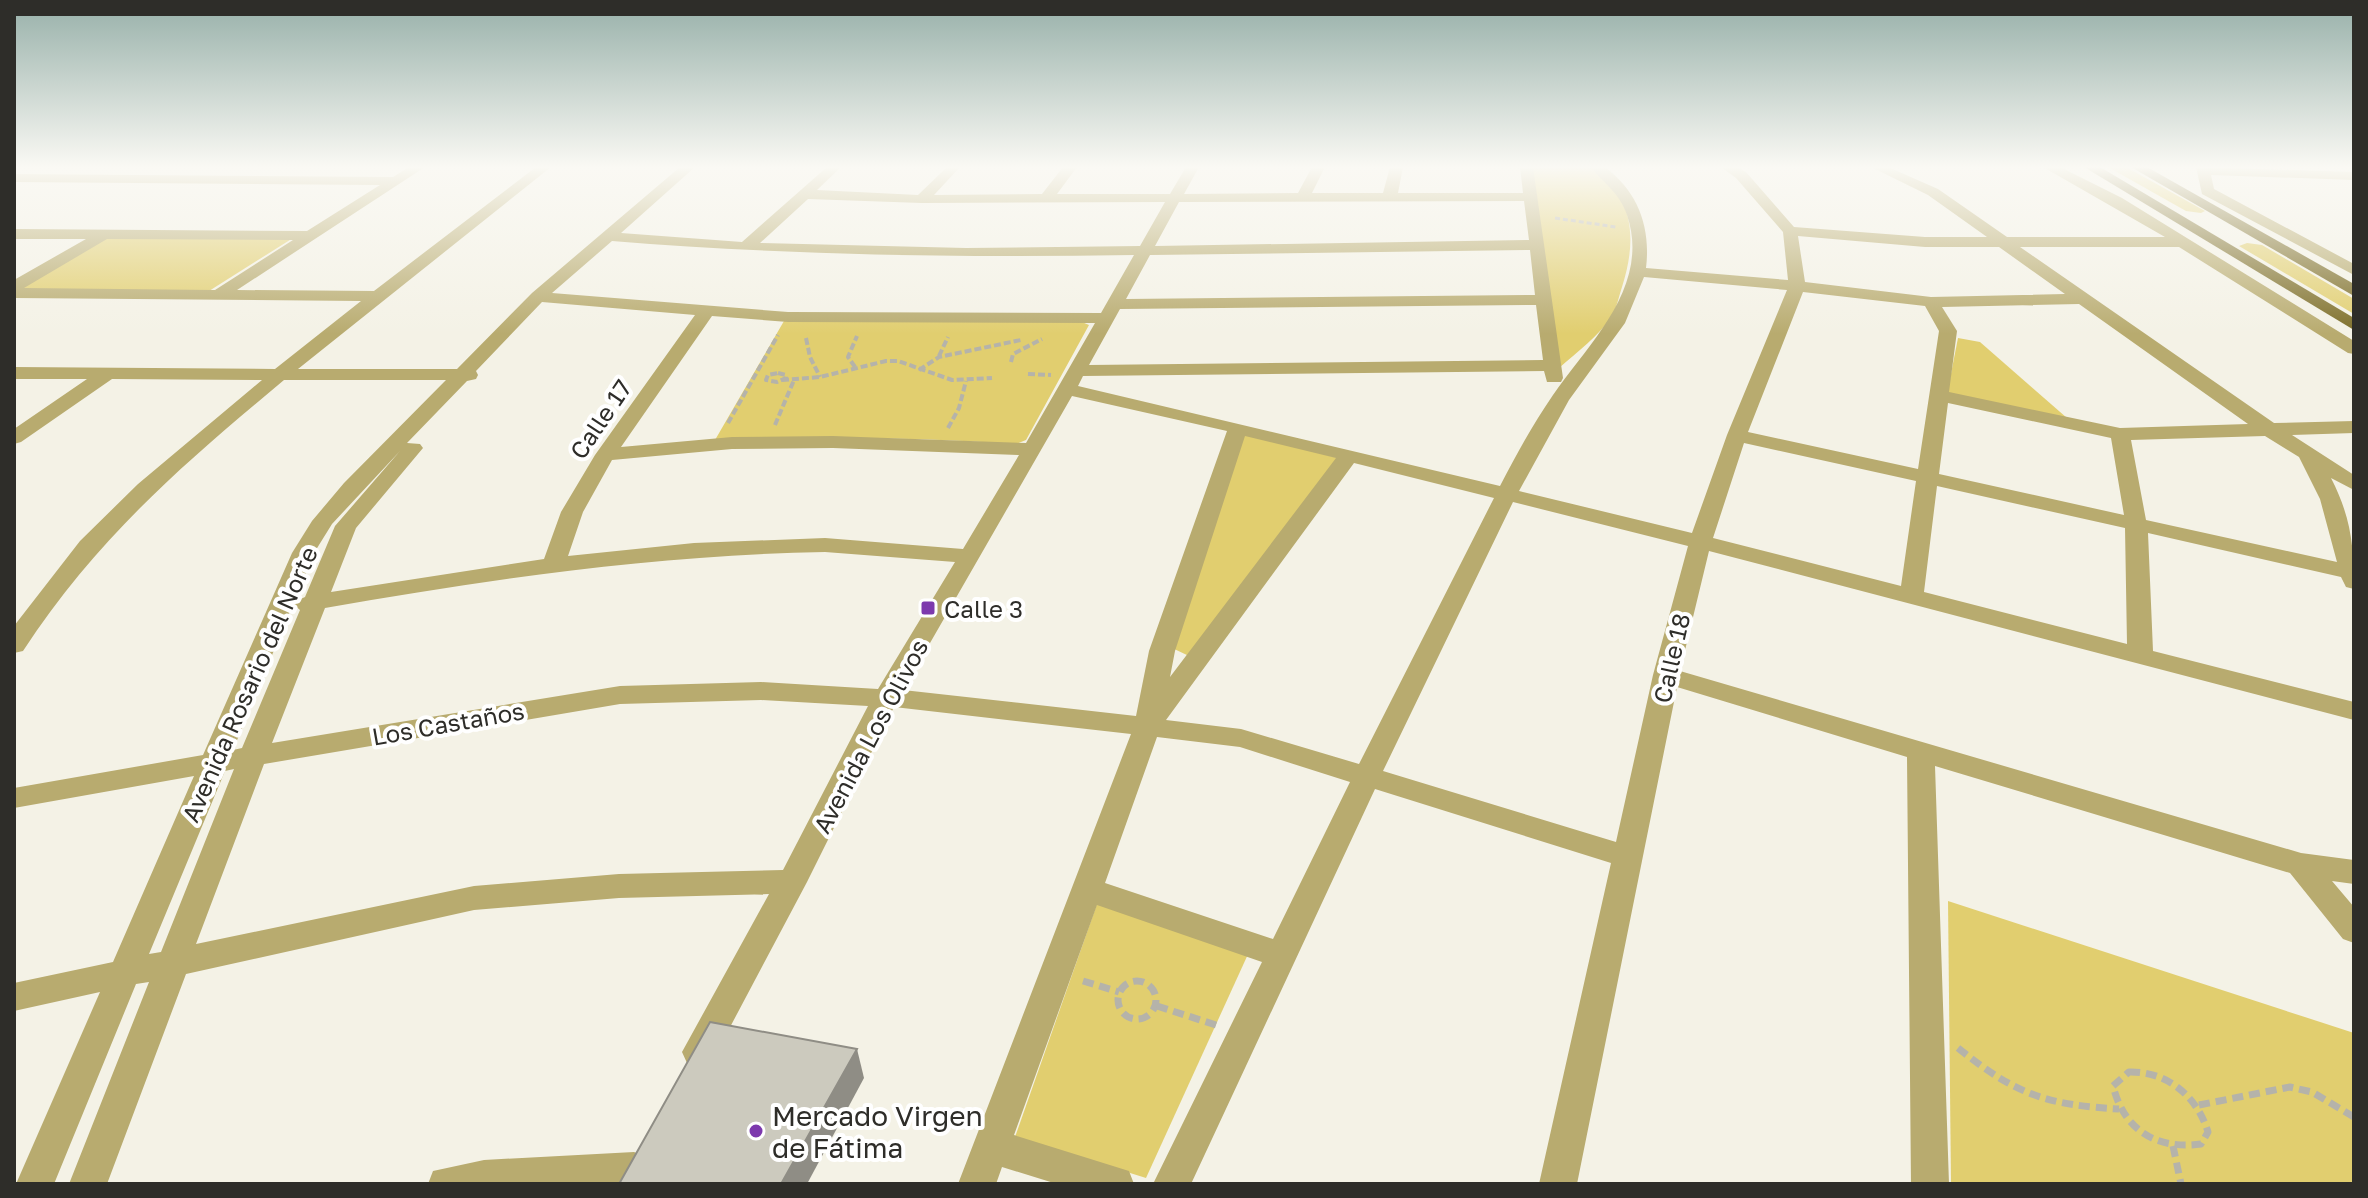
<svg xmlns="http://www.w3.org/2000/svg" width="2368" height="1198" viewBox="0 0 2368 1198" font-family="'Golos Text',sans-serif">
	<rect width="100%" height="100%" fill="#f4f2e6"/>
	<g fill="#e1ce6f">
		<path d="M1532,167H1591C1635,196 1637,240 1622,287C1619,296 1617,307 1612,316C1599,336 1577,352 1559,368Z"/>
		<polygon points="2108,167 2126,167 2205,211 2201,213 2186,211"/>
		<polygon points="106,238 293,238 209,291 19,290"/>
		<polygon points="2247,243 2262,245 2354,299 2354,314 2239,246"/>
		<path d="M1077,320L1089,325L1026,440L1016,444C915,437 816,436 715,440L784,321Z"/>
		<polygon points="1958,338 1980,342 2067,418 1947,394"/>
		<polygon points="1241,433 1338,458 1189,656 1170,647"/>
		<polygon points="1098,901 1249,952 1146,1178 1015,1137"/>
		<polygon points="1948,901 2354,1033 2354,1184 1951,1184"/>
	</g>
	<g fill="none" stroke-linecap="round" stroke-linejoin="round">
		<polyline stroke="#b5b3aa" stroke-width="3" stroke-dasharray="5 3" stroke-linecap="butt" points="1555,218 1616,227"/>
		<g stroke="#b5b3aa" stroke-width="4" stroke-dasharray="7 3" stroke-linecap="butt">
			<polyline points="806,338 810,357 820,377"/>
			<polyline points="939,356 948,337"/>
			<polyline points="1011,362 1013,354 1042,339"/>
			<polyline points="855,367 848,357 857,336"/>
			<polyline points="919,370 939,357 1021,340"/>
			<polygon points="778,373 786,375 786,378 777,382 766,380 768,375"/>
			<polyline points="1028,374 1051,375"/>
			<polyline points="782,380 820,377 886,361 898,361 952,380 992,378"/>
			<polyline points="728,423 778,335"/>
			<polyline points="775,425 794,380"/>
			<polyline points="948,428 959,408 966,381"/>
		</g>
		<g stroke="#b5b3aa" stroke-width="7" stroke-dasharray="11 6" stroke-linecap="butt">
			<circle cx="1137" cy="1000" r="19"/>
			<polyline points="1083,981 1119,992"/>
			<polyline points="1157,1006 1216,1025"/>
			<path d="M1958,1048C2015,1094 2046,1105 2119,1109"/>
			<path d="M2129,1072C2167,1071 2197,1096 2208,1132L2201,1144C2156,1150 2124,1130 2113,1086Z"/>
			<polyline points="2199,1105 2290,1087 2312,1092 2354,1117"/>
			<polyline points="2173,1146 2181,1184"/>
		</g>
		<g fill="#b8ab6f" fill-rule="evenodd">
			<path d="M409,167H425L237,290L374,291L536,167H551L298,369H457L532,293L680,167H695L621,233L742,242L827,167H841L817,190L918,195L947,167H960L934,195L1042,194L1063,167H1077L1057,194H1170L1186,167H1199L1184,194L1298,193L1312,167H1325L1312,193H1383L1390,167H1403L1398,193H1523L1520,167H1533L1563,378L1561,382H1547L1544,371L1083,376L1078,386L1500,486C1516,455 1533,424 1553,395C1590,342 1651,286 1627,215C1620,193 1603,183 1591,167H1605C1638,192 1651,227 1646,268L1788,280L1783,232L1736,178L1721,167H1736L1746,172L1794,227L1925,237H1987L1928,195L1871,167H1888L1938,189L2007,237H2165L2043,167H2060L2122,198L2354,341V354L2348,353L2179,247H2020L2274,423L2354,421V433L2292,435L2354,475V490L2331,478C2351,517 2354,546 2354,589L2346,587L2341,577L2148,533L2153,651L2354,702V720L1709,551L1680,671L2301,853L2354,860V884L2332,881L2354,907V943L2343,939L2290,873L1935,766L1949,1184H1911L1907,757L1677,687L1577,1184H1539L1611,863L1375,789L1191,1184H1153L1262,962L1097,905L1014,1135L1129,1171L1134,1184H1057L1002,1167L996,1184H958L1131,734L894,707L807,882L711,1063L699,1067L687,1063L682,1052L769,894L619,898L474,910L186,974L107,1184H69L149,982L136,984L54,1184H16L100,992L14,1011V983L113,962L194,776L14,808V788L203,755L292,553L312,521L344,483L446,380H284C181,466 98,537 23,651L14,653V626L80,541L138,484L262,380L112,379L21,442L14,444V429L87,379H14V367L275,369L361,301L14,298V280L86,239H14V229L307,231L380,185L14,182V174L393,177ZM808,199L922,203L1165,202L1140,246L966,248L760,243ZM1524,201L1529,240L1155,246L1179,202ZM1798,236L1925,247H1999L2065,294L1931,297L1805,282ZM107,239L293,240L215,290L24,288ZM612,241C786,255 960,258 1134,255L1101,313L788,312L552,293ZM1530,250L1535,295L1126,299L1150,255ZM1644,277L1787,290L1727,435L1692,533L1519,491L1569,400L1625,323ZM1803,292L1925,306L1939,331L1918,469L1748,432ZM542,302L695,315L595,455L561,512L544,559L331,592L356,528L423,448L420,444L407,443L467,381L476,379L478,375L476,371ZM2079,304L2248,424L2120,428L1949,392L1957,331L1942,307ZM1536,305L1543,360L1089,365L1120,309ZM712,316L788,322L1095,323L1026,443L833,436L732,437L621,447ZM1072,396L1227,431L1149,651L1136,716L903,690ZM1948,403L2111,438L2124,515L1939,474ZM1245,436L1336,458L1170,677L1175,651ZM2265,436L2299,457L2320,499L2337,562L2146,520L2131,440ZM1744,443L1916,481L1901,586L1713,538ZM833,448L1019,455L963,549L825,538L694,543L568,556L583,512L612,460L732,449ZM400,451L335,526L305,597L294,602L314,553L332,524ZM1354,463L1494,498L1359,764L1241,729L1166,720ZM1937,486L2125,528L2127,644L1924,592ZM1513,502L1688,546L1653,675L1616,842L1383,771ZM825,552L955,562L878,689L761,682L620,686L272,743L325,608C491,579 656,555 825,552ZM293,604L300,610L242,748L233,750ZM761,700L868,706L783,870L619,874L474,886L196,944L264,764L620,704ZM1157,737L1240,747L1350,782L1273,939L1105,883ZM234,769L161,952L149,954L225,771Z"/>
			<polygon points="2196,167 2354,172 2354,180 2211,175 2214,189 2354,264 2354,275 2202,194"/>
			<polygon points="634,1152 647,1157 653,1170 644,1184 428,1184 433,1171 484,1160"/>
		</g>
		<g fill="#7e6f2a" fill-rule="evenodd">
			<polygon points="2084,167 2100,167 2354,318 2354,330"/>
			<polygon points="2131,167 2147,167 2354,284 2354,296"/>
		</g>
	</g>
	<polygon fill="#8f8d85" points="857,1049 864,1078 807,1184 781,1184"/>
	<polygon fill="#cccabe" stroke="#8f8d85" stroke-width="2" points="710,1022 857,1049 781,1184 619,1184"/>
	<linearGradient id="sky" x2="0" y2="1"><stop stop-color="#97b0a9"/><stop offset="0.5" stop-color="#faf9f4"/><stop offset="1" stop-color="#faf9f4" stop-opacity="0"/></linearGradient>
	<rect width="2368" height="334" fill="url(#sky)"/>
	<g fill="#7d39ad" stroke="#fff" stroke-width="3">
		<rect x="920" y="600" width="16" height="16" rx="4"/>
		<circle cx="756" cy="1131" r="8"/>
	</g>
	<g text-anchor="middle" dominant-baseline="central" stroke-width="8" stroke-linejoin="round" paint-order="stroke">
		<g font-size="24" fill="#2e2d29" stroke="#fff">
			<text transform="translate(600 419) rotate(-56)">Calle 17</text>
			<text transform="translate(1671 658) rotate(-77)">Calle 18</text>
			<text transform="translate(249 684) rotate(-66)">Avenida Rosario del Norte</text>
			<text transform="translate(448 723) rotate(-10)">Los Castaños</text>
			<text transform="translate(870 736) rotate(-62)">Avenida Los Olivos</text>
		</g>
		<g font-size="24" fill="#2e2d29" stroke="#fff" text-anchor="start">
			<text x="944" y="608">Calle 3</text>
		</g>
		<g font-size="28" fill="#2e2d29" stroke="#fff" text-anchor="start">
			<text x="772" y="1115">Mercado Virgen<tspan x="772" dy="32">de Fátima</tspan></text>
		</g>
	</g>
	<rect width="2368" height="1198" fill="none" stroke="#2e2d29" stroke-width="32"/>
</svg>
